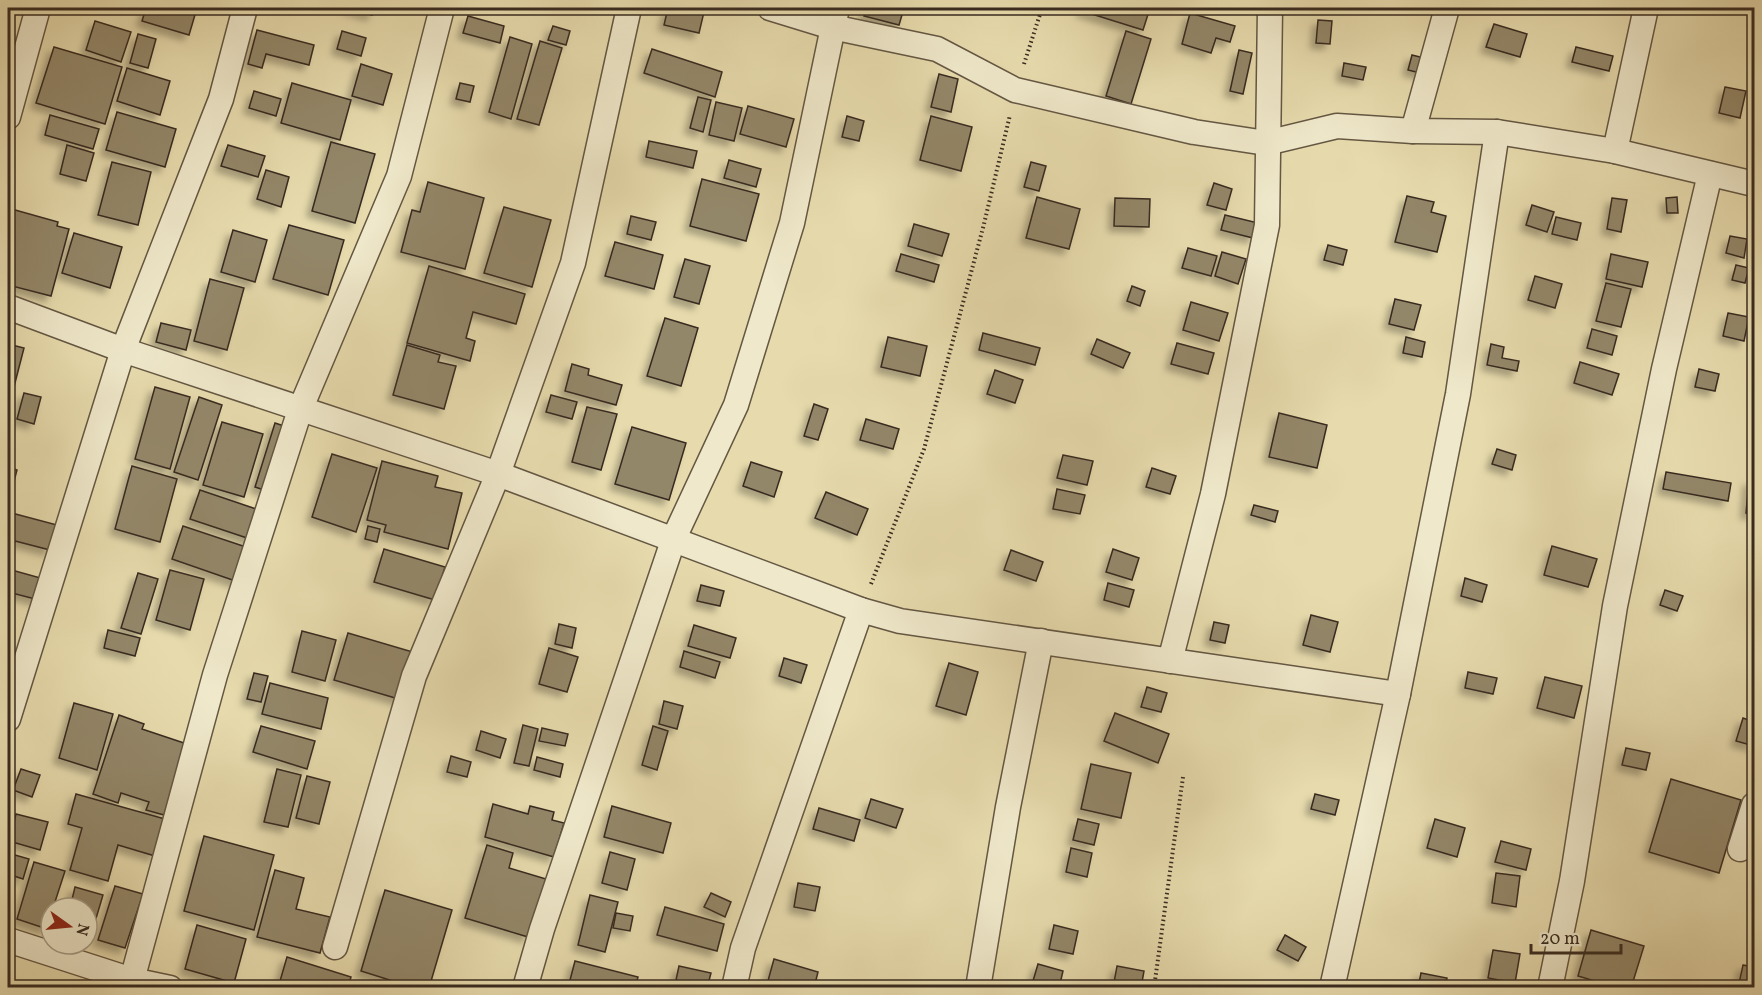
<svg xmlns="http://www.w3.org/2000/svg" width="1762" height="995" viewBox="0 0 1762 995" font-family="Vollkorn,serif">
	<defs>
		<filter id="shadow"><feDropShadow dx="-5.5" dy="5.5" stdDeviation="3" flood-color="#0004"/></filter>
	</defs>
	<rect width="100%" height="100%" fill="#e7dbad"/>
	<filter id="stains"><feTurbulence type="fractalNoise" baseFrequency=".00333" numOctaves="4"/><feColorMatrix values="0 0 0 0 .2 0 0 0 0 .09 0 0 0 0 .02 0 0 0 .5 -.17"/></filter>
	<radialGradient id="worn" r=".72"><stop offset=".6" stop-color="#630" stop-opacity="0"/><stop offset="1" stop-color="#630" stop-opacity=".3"/></radialGradient>
	<g fill="#938769" stroke="#382b20" stroke-width="1.5" filter="url(#shadow)">
		<polygon points="146,8 197,8 189,35 142,21"/>
		<polygon points="347,8 375,8 372,15"/>
		<polygon points="668,8 704,12 699,33 664,25"/>
		<polygon points="867,8 904,8 899,25 864,16"/>
		<polygon points="1083,8 1150,8 1143,30 1082,11"/>
		<polygon points="1190,13 1235,26 1230,42 1216,38 1211,53 1182,44"/>
		<polygon points="468,16 504,26 500,43 463,33"/>
		<polygon points="1318,20 1332,21 1330,44 1316,43"/>
		<polygon points="95,21 131,32 121,62 86,50"/>
		<polygon points="1494,24 1527,34 1520,57 1486,47"/>
		<polygon points="553,26 570,31 566,45 548,40"/>
		<polygon points="257,30 314,45 309,65 266,54 262,68 248,64"/>
		<polygon points="342,31 366,38 361,56 337,49"/>
		<polygon points="1126,31 1151,39 1131,104 1106,96"/>
		<polygon points="138,34 156,39 148,68 130,63"/>
		<polygon points="510,37 532,44 511,119 489,112"/>
		<polygon points="540,41 562,48 539,125 517,119"/>
		<polygon points="54,47 122,67 105,124 36,103"/>
		<polygon points="1576,47 1613,56 1609,71 1572,62"/>
		<polygon points="652,49 722,72 715,97 644,73"/>
		<polygon points="1239,50 1252,53 1243,94 1230,91"/>
		<polygon points="1412,55 1432,60 1428,75 1408,70"/>
		<polygon points="1344,63 1366,67 1363,80 1342,76"/>
		<polygon points="361,64 392,74 383,105 352,96"/>
		<polygon points="127,68 170,81 160,115 117,101"/>
		<polygon points="939,74 958,79 951,112 931,107"/>
		<polygon points="292,83 351,100 340,140 281,123"/>
		<polygon points="460,83 474,86 470,102 456,99"/>
		<polygon points="1725,87 1746,91 1740,118 1719,113"/>
		<polygon points="254,91 281,99 276,116 249,108"/>
		<polygon points="698,97 711,100 703,132 690,128"/>
		<polygon points="716,102 742,108 734,141 709,135"/>
		<polygon points="748,106 794,119 786,147 740,134"/>
		<polygon points="117,112 176,129 165,167 106,150"/>
		<polygon points="50,115 99,129 93,149 45,135"/>
		<polygon points="847,116 864,121 859,141 842,137"/>
		<polygon points="931,116 972,127 961,171 920,160"/>
		<polygon points="649,141 697,151 693,168 646,157"/>
		<polygon points="331,142 375,154 355,223 312,211"/>
		<polygon points="67,145 94,153 86,181 60,174"/>
		<polygon points="228,145 265,156 258,177 221,166"/>
		<polygon points="729,160 761,169 756,187 724,178"/>
		<polygon points="112,162 151,172 138,225 98,215"/>
		<polygon points="1031,162 1046,166 1039,191 1024,187"/>
		<polygon points="266,170 289,177 281,207 257,199"/>
		<polygon points="702,179 759,194 746,241 690,226"/>
		<polygon points="428,182 484,198 465,269 401,252 412,210 420,212"/>
		<polygon points="1214,183 1232,189 1226,210 1207,205"/>
		<polygon points="1407,196 1434,202 1431,212 1446,216 1437,252 1395,242"/>
		<polygon points="1037,197 1080,209 1069,249 1026,238"/>
		<polygon points="1677,197 1678,213 1667,213 1666,198"/>
		<polygon points="1115,198 1150,199 1149,227 1114,226"/>
		<polygon points="1612,198 1627,200 1621,232 1607,229"/>
		<polygon points="1532,205 1554,212 1547,232 1526,225"/>
		<polygon points="504,207 551,220 532,287 484,273"/>
		<polygon points="8,208 58,222 57,226 69,229 51,296 8,285"/>
		<polygon points="1225,215 1258,223 1253,238 1221,230"/>
		<polygon points="631,216 656,222 651,240 627,234"/>
		<polygon points="1556,217 1581,223 1577,240 1552,234"/>
		<polygon points="914,224 949,234 942,256 908,246"/>
		<polygon points="289,225 344,240 328,295 273,279"/>
		<polygon points="233,230 267,240 255,282 221,272"/>
		<polygon points="74,233 122,247 110,288 62,273"/>
		<polygon points="1730,236 1747,239 1744,258 1726,253"/>
		<polygon points="615,242 663,255 654,289 605,276"/>
		<polygon points="1328,245 1347,250 1343,265 1324,260"/>
		<polygon points="1188,248 1217,256 1211,276 1182,268"/>
		<polygon points="1222,252 1246,259 1238,284 1215,276"/>
		<polygon points="901,254 939,265 934,282 896,271"/>
		<polygon points="1611,254 1648,262 1642,287 1606,279"/>
		<polygon points="685,259 710,266 699,304 674,297"/>
		<polygon points="1736,265 1749,268 1745,283 1732,280"/>
		<polygon points="429,266 525,294 516,324 473,312 466,338 475,341 470,361 407,343"/>
		<polygon points="1535,276 1562,284 1555,308 1528,300"/>
		<polygon points="210,279 244,288 227,350 194,341"/>
		<polygon points="1606,283 1631,289 1621,327 1596,321"/>
		<polygon points="1132,286 1145,291 1140,306 1127,301"/>
		<polygon points="1395,299 1421,305 1414,330 1389,324"/>
		<polygon points="1191,302 1228,313 1219,341 1183,330"/>
		<polygon points="1728,313 1749,317 1744,341 1723,336"/>
		<polygon points="665,318 698,328 681,386 647,376"/>
		<polygon points="161,323 191,330 186,350 156,342"/>
		<polygon points="1592,329 1617,336 1612,355 1587,348"/>
		<polygon points="983,333 1040,348 1035,365 979,350"/>
		<polygon points="888,337 927,346 920,376 881,367"/>
		<polygon points="1406,337 1425,342 1422,357 1403,353"/>
		<polygon points="1097,339 1130,353 1123,368 1091,354"/>
		<polygon points="1177,343 1214,353 1208,374 1171,364"/>
		<polygon points="8,344 24,348 8,410"/>
		<polygon points="1491,344 1504,347 1502,358 1519,361 1517,371 1487,365"/>
		<polygon points="407,345 440,355 438,362 456,366 444,409 393,395"/>
		<polygon points="1580,362 1619,374 1612,395 1574,383"/>
		<polygon points="572,364 589,369 588,375 622,385 616,405 565,391"/>
		<polygon points="1699,369 1719,374 1715,391 1695,387"/>
		<polygon points="995,370 1023,380 1015,403 987,394"/>
		<polygon points="155,387 190,397 170,469 135,459"/>
		<polygon points="24,393 41,397 34,424 17,419"/>
		<polygon points="551,395 577,402 572,419 546,412"/>
		<polygon points="199,397 222,405 198,480 174,472"/>
		<polygon points="814,404 828,409 818,440 804,436"/>
		<polygon points="587,407 617,414 601,470 572,462"/>
		<polygon points="1279,413 1327,425 1317,468 1269,457"/>
		<polygon points="866,419 899,429 893,449 860,440"/>
		<polygon points="222,422 263,434 244,497 203,485"/>
		<polygon points="275,423 296,430 276,494 255,487"/>
		<polygon points="632,427 686,443 669,500 615,484"/>
		<polygon points="1497,449 1516,455 1512,470 1492,464"/>
		<polygon points="332,454 377,468 356,532 312,517"/>
		<polygon points="1063,455 1093,461 1087,485 1057,478"/>
		<polygon points="382,461 438,476 435,487 462,493 448,549 384,532 386,525 367,520"/>
		<polygon points="751,462 782,472 774,497 743,486"/>
		<polygon points="132,466 177,479 160,542 115,529"/>
		<polygon points="8,467 17,470 8,504"/>
		<polygon points="1152,468 1176,476 1170,494 1146,487"/>
		<polygon points="1666,472 1731,483 1728,501 1663,489"/>
		<polygon points="1749,480 1754,481 1754,514 1746,513"/>
		<polygon points="1057,489 1085,495 1080,514 1053,509"/>
		<polygon points="200,490 268,513 259,542 190,519"/>
		<polygon points="826,492 868,509 857,535 815,518"/>
		<polygon points="1254,505 1278,511 1275,522 1251,515"/>
		<polygon points="8,512 57,525 50,550 15,541 8,569 44,579 39,600 8,592"/>
		<polygon points="183,526 255,550 244,584 172,559"/>
		<polygon points="368,526 380,529 377,542 365,539"/>
		<polygon points="1552,546 1597,559 1588,587 1544,575"/>
		<polygon points="384,549 445,567 435,600 374,582"/>
		<polygon points="1113,549 1139,558 1132,580 1106,572"/>
		<polygon points="1011,550 1043,562 1036,581 1004,570"/>
		<polygon points="170,570 204,579 190,630 156,620"/>
		<polygon points="138,573 158,579 141,634 121,628"/>
		<polygon points="1465,578 1487,585 1482,602 1461,596"/>
		<polygon points="1108,583 1134,590 1129,607 1104,600"/>
		<polygon points="701,585 724,591 720,606 697,601"/>
		<polygon points="1665,590 1683,596 1677,611 1660,605"/>
		<polygon points="1311,615 1338,622 1330,652 1303,645"/>
		<polygon points="1214,622 1229,625 1225,643 1210,640"/>
		<polygon points="559,624 576,628 572,648 555,644"/>
		<polygon points="694,625 736,638 730,658 688,646"/>
		<polygon points="108,630 140,638 135,656 104,648"/>
		<polygon points="302,631 336,640 325,681 292,672"/>
		<polygon points="348,633 416,653 402,700 334,680"/>
		<polygon points="549,648 578,657 567,692 539,684"/>
		<polygon points="684,651 720,662 715,678 680,667"/>
		<polygon points="784,658 807,665 801,683 779,676"/>
		<polygon points="949,663 978,672 966,715 936,706"/>
		<polygon points="1468,672 1497,678 1493,694 1465,688"/>
		<polygon points="254,673 268,676 261,702 247,699"/>
		<polygon points="1545,677 1582,686 1574,718 1537,708"/>
		<polygon points="270,683 328,698 321,729 262,714"/>
		<polygon points="1147,687 1167,693 1161,712 1141,707"/>
		<polygon points="664,701 683,706 677,729 659,724"/>
		<polygon points="74,703 113,714 97,770 59,758"/>
		<polygon points="1115,713 1169,734 1158,763 1104,741"/>
		<polygon points="119,715 144,724 142,729 187,744 164,815 146,810 149,802 121,793 118,803 93,794"/>
		<polygon points="1743,718 1754,722 1754,746 1736,741"/>
		<polygon points="523,725 538,729 529,766 514,763"/>
		<polygon points="261,726 315,741 307,769 253,752"/>
		<polygon points="653,726 668,731 657,770 642,765"/>
		<polygon points="542,728 568,734 565,746 539,741"/>
		<polygon points="481,731 506,739 500,758 476,750"/>
		<polygon points="1626,748 1650,753 1646,770 1622,765"/>
		<polygon points="451,756 471,762 467,777 447,772"/>
		<polygon points="537,757 563,764 560,777 534,770"/>
		<polygon points="1091,764 1131,773 1121,818 1081,809"/>
		<polygon points="21,769 40,775 32,797 13,790"/>
		<polygon points="277,769 301,775 288,827 264,822"/>
		<polygon points="307,776 330,782 319,824 296,818"/>
		<polygon points="1671,779 1741,800 1719,873 1649,852"/>
		<polygon points="76,794 165,819 155,856 118,845 108,881 70,870 82,828 68,824"/>
		<polygon points="1315,794 1339,800 1335,815 1311,809"/>
		<polygon points="871,799 903,809 896,828 865,818"/>
		<polygon points="493,804 528,814 530,806 554,812 552,820 564,823 554,857 485,837"/>
		<polygon points="612,806 671,823 663,853 604,837"/>
		<polygon points="819,808 860,820 854,841 813,829"/>
		<polygon points="16,814 48,822 40,850 9,841"/>
		<polygon points="1078,819 1099,824 1094,845 1073,840"/>
		<polygon points="1435,819 1465,828 1457,857 1427,848"/>
		<polygon points="204,836 274,855 254,930 184,911"/>
		<polygon points="1501,841 1531,849 1526,870 1495,862"/>
		<polygon points="487,845 513,853 509,868 546,879 528,937 465,918"/>
		<polygon points="1071,848 1092,853 1087,877 1066,872"/>
		<polygon points="610,852 635,859 627,890 602,883"/>
		<polygon points="8,853 29,859 23,879 8,874"/>
		<polygon points="34,862 65,871 53,908 51,908 47,929 17,919"/>
		<polygon points="275,870 304,878 296,909 330,917 320,953 257,937"/>
		<polygon points="1496,873 1520,876 1516,907 1492,903"/>
		<polygon points="798,883 820,887 815,911 794,907"/>
		<polygon points="115,886 143,894 125,948 98,940"/>
		<polygon points="75,887 103,895 92,932 87,931 87,908 70,908"/>
		<polygon points="385,890 452,910 429,988 415,988 361,971"/>
		<polygon points="711,893 731,902 725,917 704,907"/>
		<polygon points="590,895 618,902 605,952 578,945"/>
		<polygon points="665,907 724,924 717,951 657,935"/>
		<polygon points="616,913 633,916 630,931 613,928"/>
		<polygon points="197,925 246,939 234,983 185,969"/>
		<polygon points="1054,925 1078,931 1073,954 1049,949"/>
		<polygon points="1591,930 1644,946 1631,988 1618,988 1578,976"/>
		<polygon points="1285,935 1306,947 1298,961 1277,950"/>
		<polygon points="1493,950 1520,954 1515,983 1488,978"/>
		<polygon points="287,957 351,977 348,988 278,988"/>
		<polygon points="774,959 818,972 814,988 766,988"/>
		<polygon points="575,961 638,977 635,988 585,988 569,984"/>
		<polygon points="1038,964 1063,971 1059,988 1033,981"/>
		<polygon points="1743,965 1754,967 1754,988 1738,988"/>
		<polygon points="679,966 711,973 707,988 676,980"/>
		<polygon points="1117,966 1144,971 1141,988 1113,988"/>
		<polygon points="1421,973 1447,978 1445,988 1418,988"/>
	</g>
	<g fill="none" stroke-linecap="round" stroke-linejoin="round">
		<g stroke="#645743" stroke-width="27">
			<g id="minor">
				<polyline points="770,8 832,27 937,49 1015,90 1194,132 1266,143 1337,126 1413,131 1497,132 1615,151 1754,184"/>
				<polyline points="8,117 38,8"/>
				<polyline points="1413,131 1447,8"/>
				<polyline points="1615,151 1646,8"/>
				<polyline points="8,307 123,350 498,474 861,610 900,621 1398,694"/>
				<polyline points="1170,661 1213,494 1267,225 1270,8"/>
				<polyline points="8,719 123,350 221,99 245,8"/>
				<polyline points="1740,849 1754,805"/>
				<polyline points="8,940 132,980 170,988"/>
				<polyline points="335,947 414,676 498,474 573,263 629,8"/>
				<polyline points="136,988 132,980 215,675 300,410 399,176 442,8"/>
				<polyline points="525,988 542,929 674,538 736,405 792,223 837,8"/>
				<polyline points="734,988 743,948 861,610"/>
				<polyline points="978,988 1008,807 1041,641"/>
				<polyline points="1332,988 1398,694 1458,394 1497,132"/>
				<polyline points="1550,988 1572,881 1615,606 1664,369 1710,174"/>
			</g>
		</g>
		<g stroke="#382b20" stroke-width="4" stroke-dasharray="1.5 3" stroke-linecap="butt">
			<polyline points="1024,64 1042,8"/>
			<polyline points="871,584 924,449 984,224 1010,115"/>
			<polyline points="1154,988 1183,777"/>
		</g>
		<use href="#minor" stroke="#efe8ca" stroke-width="24"/>
	</g>
	<rect width="1762" height="995" fill="none" stroke="#e7dbad" stroke-width="30"/>
	<rect x="9" y="9" width="1744" height="977" fill="none" stroke="#382b20" stroke-width="3"/>
	<rect x="15" y="15" width="1732" height="965" fill="none" stroke="#382b20" stroke-width="1.5"/>
	<g transform="translate(69 926) rotate(105)"><circle r="28" fill="#efe8ca" stroke="#a69c86" stroke-width="1.5"/>
	<path d="M0-4.5L10 22L0 15L-10 22Z" fill="#8f2418"/>
	<text y="-9" font-size="16" font-weight="bold" text-anchor="middle" fill="#382b20">N</text>
	</g>
	<path d="M1531 944v9h90v-9" fill="none" stroke="#382b20" stroke-width="3"/>
	<text x="1540" y="944" font-size="18" fill="#382b20" stroke="#efe8ca" stroke-width="4.5" paint-order="stroke">20 m</text>
	<rect width="100%" height="100%" filter="url(#stains)"/>
	<rect width="100%" height="100%" fill="url(#worn)"/>
</svg>
